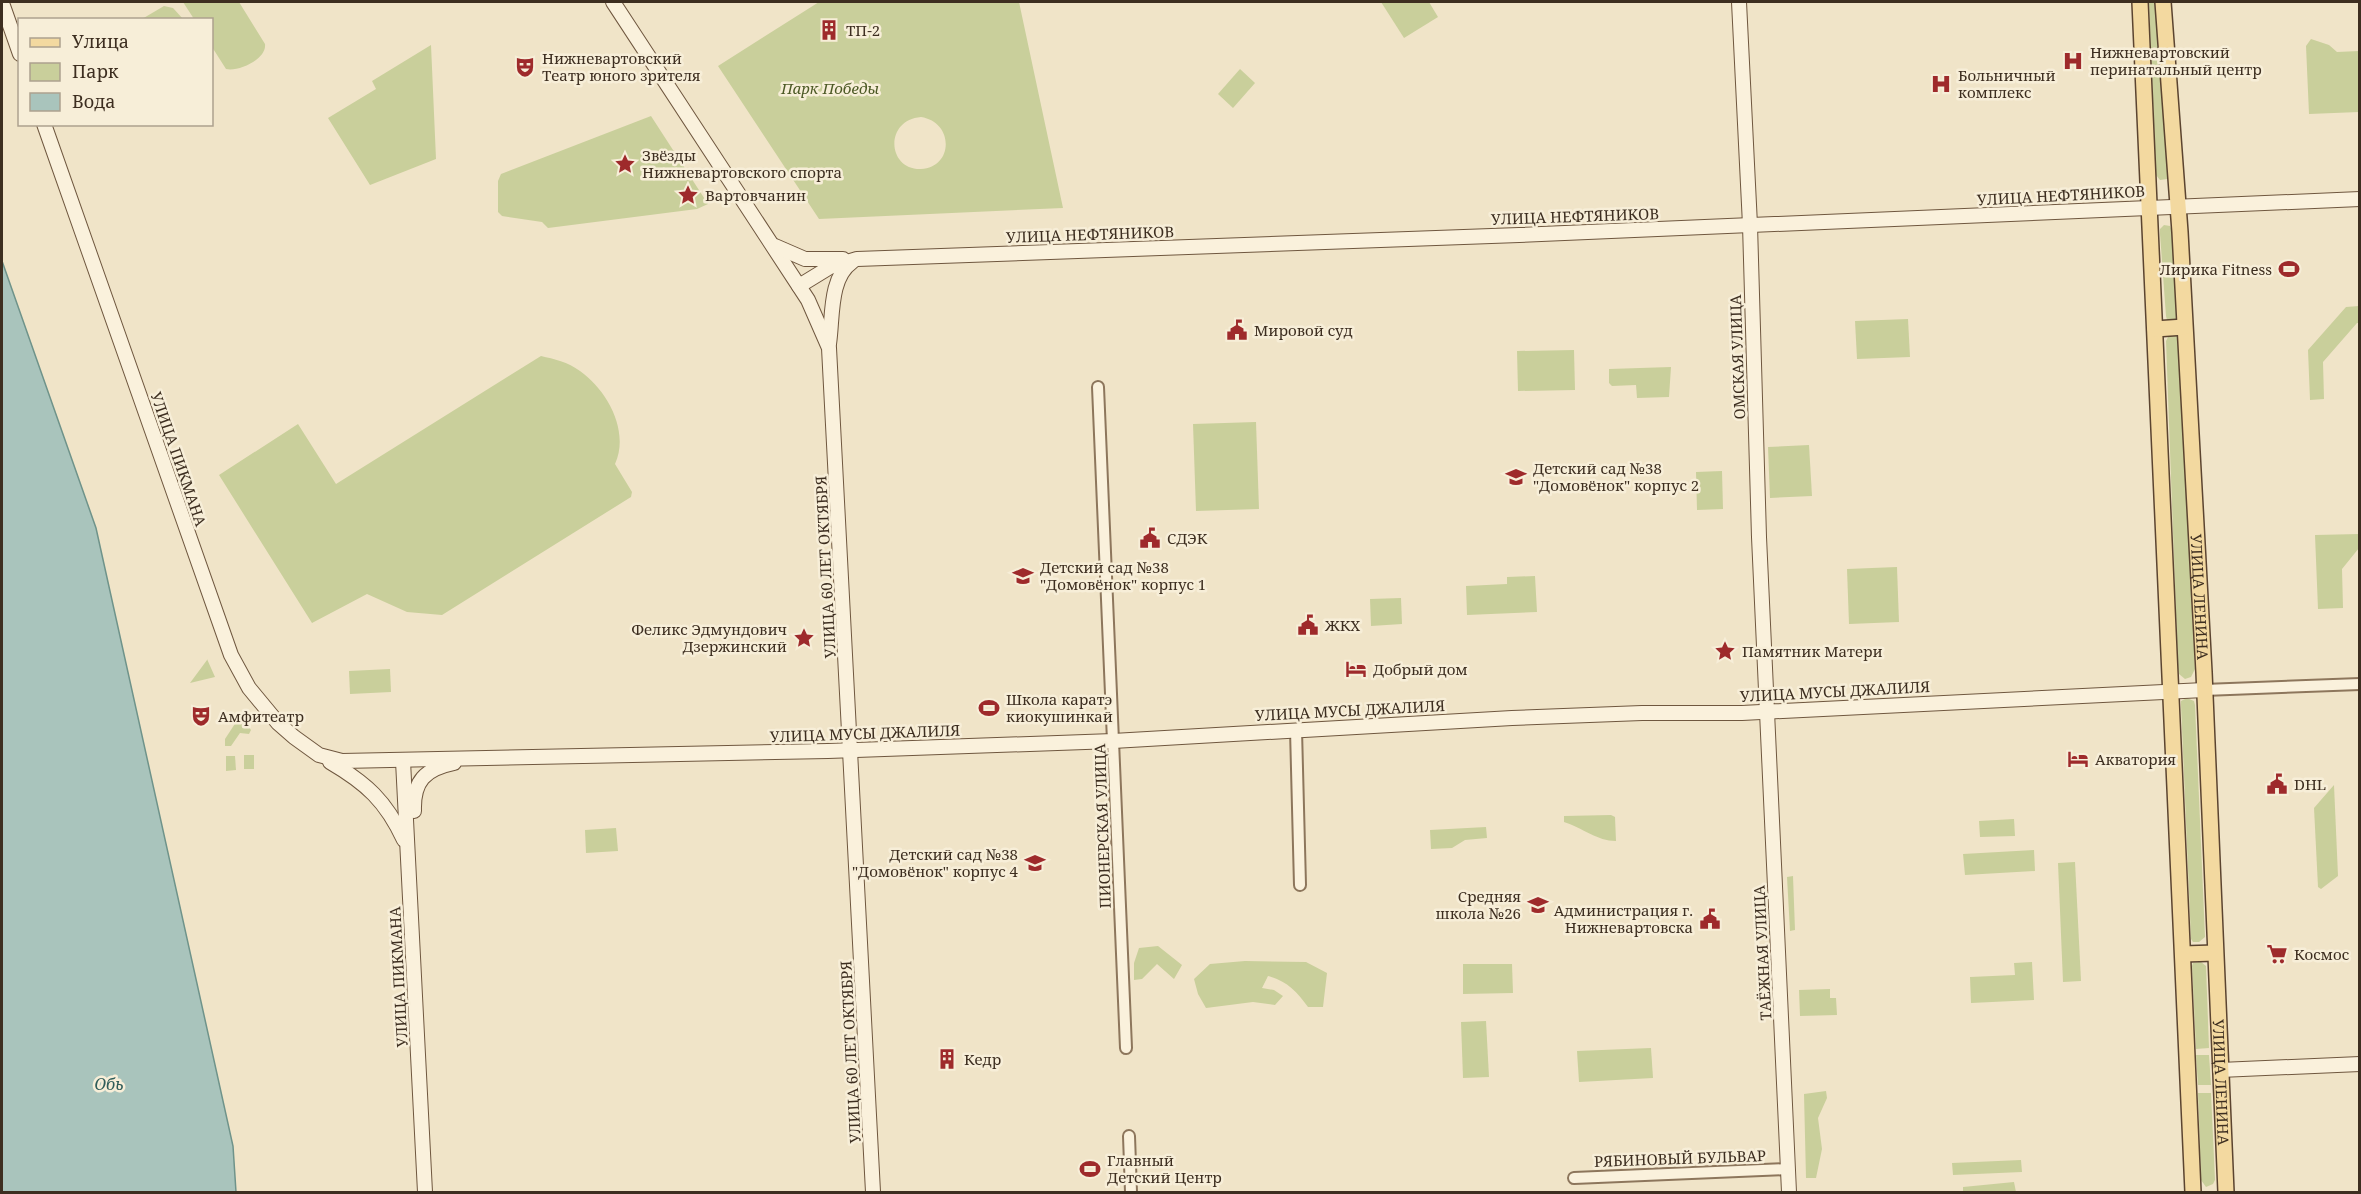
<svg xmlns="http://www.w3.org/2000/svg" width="2361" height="1194" viewBox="0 0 2361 1194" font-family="'Noto Serif',serif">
	<rect width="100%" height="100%" fill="#f0e4c8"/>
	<g fill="#c9cf9b" fill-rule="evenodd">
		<path d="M183,2H239L265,44C267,59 239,72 226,69L212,47V20L194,19Z"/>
		<path d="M819,2H1019L1063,208L819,219L718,66ZM921,117C954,122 954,167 921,169C887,170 884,120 921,117Z"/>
		<polygon points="1381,2 1429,2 1438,17 1404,38"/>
		<polygon points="2149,2 2156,2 2169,172 2167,179 2160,180 2156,175"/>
		<polygon points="164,6 173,8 183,19 142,19"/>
		<polygon points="2311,39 2329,45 2337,52 2359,51 2359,112 2309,114 2306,46"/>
		<polygon points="431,45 436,159 370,185 328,118 376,89 372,81"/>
		<polygon points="1240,69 1255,83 1233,108 1218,94"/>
		<polygon points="651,116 708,204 697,209 548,228 542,222 502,216 498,212 498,181 501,174"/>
		<polygon points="2164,225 2170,226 2172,231 2178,316 2175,321 2167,320 2166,316 2160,234 2160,229"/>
		<polygon points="2359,306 2359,323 2357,323 2323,362 2324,399 2310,400 2308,350 2346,307"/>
		<polygon points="1908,319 1910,357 1857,359 1855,321"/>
		<polygon points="2170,333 2177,335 2179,341 2195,669 2191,677 2185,679 2179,674 2178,669 2166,341"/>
		<polygon points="1574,350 1575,390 1518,391 1517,351"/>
		<path d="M541,356C554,359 568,362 580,371C607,390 630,431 615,464L632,492L631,497L442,615L407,612L367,594L312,623L219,475L298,424L336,484Z"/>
		<polygon points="1671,367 1669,397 1637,398 1636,385 1612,386 1609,383 1609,369"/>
		<polygon points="1256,422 1259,509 1196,511 1193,424"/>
		<polygon points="1809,445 1812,496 1770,498 1768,447"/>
		<polygon points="1722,471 1723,509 1697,510 1696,472"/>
		<polygon points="2359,534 2359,548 2342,569 2343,608 2318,609 2315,535"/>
		<polygon points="1897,567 1899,622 1849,624 1847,569"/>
		<polygon points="1535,576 1537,612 1467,615 1466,586 1507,584 1507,577"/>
		<polygon points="1401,598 1402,624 1371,626 1370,599"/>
		<polygon points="207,659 215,677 190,683 207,660"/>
		<polygon points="390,669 391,692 350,694 349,671"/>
		<polygon points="2187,698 2194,701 2195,705 2205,937 2199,942 2193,942 2191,939 2181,705 2181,701"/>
		<polygon points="240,716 251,730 249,734 240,733 231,746 225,746 225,739"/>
		<rect x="244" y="755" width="10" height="14"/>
		<polygon points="226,756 235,756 236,770 226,771"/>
		<polygon points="2334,785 2338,876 2321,889 2318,887 2314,808"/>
		<path d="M1611,815L1615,817L1616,841C1597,841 1583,828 1564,822V816Z"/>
		<polygon points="2014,819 2015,836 1980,837 1979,821"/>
		<polygon points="1486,827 1487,838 1465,840 1452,848 1431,849 1430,830"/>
		<polygon points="616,828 618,851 586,853 585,830"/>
		<polygon points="2034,850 2035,871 1965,875 1963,854"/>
		<polygon points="2075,862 2081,981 2063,982 2058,863"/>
		<polygon points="1793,876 1795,930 1790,931 1787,877"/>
		<polygon points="1158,946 1182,965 1174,979 1157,964 1142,979 1134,980 1134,963 1139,948"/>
		<path d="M1245,961L1306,962L1327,973L1323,1007H1308C1297,992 1287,981 1268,976L1262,988L1274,990L1283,996L1275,1005L1253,1002L1206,1008L1198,994L1194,979L1210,964Z"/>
		<polygon points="2032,962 2034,1000 1971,1003 1970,977 2015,975 2014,963"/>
		<polygon points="2201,962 2206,966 2209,1048 2196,1049 2192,966 2193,963"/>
		<polygon points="1463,964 1512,964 1513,993 1463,994"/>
		<polygon points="1830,989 1830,998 1836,998 1837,1015 1800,1016 1799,990"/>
		<polygon points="1486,1021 1489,1077 1463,1078 1461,1022"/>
		<polygon points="1651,1048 1653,1078 1579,1082 1577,1051"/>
		<polygon points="2196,1055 2209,1055 2211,1085 2198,1085"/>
		<polygon points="1826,1091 1827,1098 1818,1118 1822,1149 1816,1178 1806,1178 1804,1094"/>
		<polygon points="2198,1093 2211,1093 2215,1180 2213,1184 2206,1187 2201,1180"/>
		<polygon points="2021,1160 2022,1172 1953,1175 1952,1163"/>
		<polygon points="2014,1182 2016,1192 1963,1192 1963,1187"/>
	</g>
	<polygon fill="#a9c4bc" stroke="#6f938a" stroke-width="1.5" points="2,261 96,528 233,1146 236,1192 2,1192"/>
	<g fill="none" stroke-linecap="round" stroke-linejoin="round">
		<g stroke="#8d765c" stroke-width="14">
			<g id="street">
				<polyline points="1098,387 1126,1048"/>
				<polyline points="2204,690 2360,684"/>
				<polyline points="1296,730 1300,885"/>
				<polyline points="1129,1136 1131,1192"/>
				<polyline points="1574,1178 1788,1169"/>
			</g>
		</g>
		<g stroke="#6f573f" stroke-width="16">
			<g id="secondary">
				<polyline points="613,2 808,300 829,348 873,1192"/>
				<polyline points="1739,2 1750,225 1759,537 1789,1192"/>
				<polyline points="2,3 20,54"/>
				<polyline points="44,124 231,655 249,688 278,723 294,737 319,755 342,761 828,751 1113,741 1512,718 1642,713 1742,713 2204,690"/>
				<polyline points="775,246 805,259 843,259"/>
				<polyline points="799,286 830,267 857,259 1519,235 2360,199"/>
				<path d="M829,344C833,317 829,278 852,262"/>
				<polyline points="403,761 425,1192"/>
				<path d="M330,762C366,783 386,801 404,840"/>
				<path d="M414,811C413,781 425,769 454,763"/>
				<polyline points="2220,1070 2360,1064"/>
			</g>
		</g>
		<g stroke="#5b4430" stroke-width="18">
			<g id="primary">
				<polyline points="2140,2 2193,1192"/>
				<path id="s1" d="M2163,2L2180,232L2204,672L2226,1192"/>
				<polyline points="2155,329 2184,327"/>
				<polyline points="2183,954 2215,953"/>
			</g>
		</g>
		<use href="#street" stroke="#faf1dc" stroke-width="10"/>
		<use href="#secondary" stroke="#faf1dc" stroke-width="14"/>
		<use href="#primary" stroke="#f3d9a0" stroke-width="15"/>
	</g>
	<defs>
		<g id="building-bare" transform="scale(1.62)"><path d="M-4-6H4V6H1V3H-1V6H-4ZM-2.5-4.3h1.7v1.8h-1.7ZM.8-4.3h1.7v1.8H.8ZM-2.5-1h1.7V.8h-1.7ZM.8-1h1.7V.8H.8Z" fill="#9e2a2b" stroke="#f7eed8" stroke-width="2.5" paint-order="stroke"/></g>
		<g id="hospital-bare" transform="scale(1.62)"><path d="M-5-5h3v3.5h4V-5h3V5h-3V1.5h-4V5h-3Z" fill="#9e2a2b" stroke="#f7eed8" stroke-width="2.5" paint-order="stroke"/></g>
		<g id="theatre-bare" transform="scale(1.62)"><path d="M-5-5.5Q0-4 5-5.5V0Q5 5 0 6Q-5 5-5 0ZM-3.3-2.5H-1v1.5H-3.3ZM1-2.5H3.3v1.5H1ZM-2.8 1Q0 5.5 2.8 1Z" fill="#9e2a2b" stroke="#f7eed8" stroke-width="2.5" paint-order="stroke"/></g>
		<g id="sight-bare" transform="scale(1.62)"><path d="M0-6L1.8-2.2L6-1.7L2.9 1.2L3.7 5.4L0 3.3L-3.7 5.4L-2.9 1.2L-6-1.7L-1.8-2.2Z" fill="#9e2a2b" stroke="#f7eed8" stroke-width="2.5" paint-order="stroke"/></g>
		<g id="stadium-bare" transform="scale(1.62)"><path d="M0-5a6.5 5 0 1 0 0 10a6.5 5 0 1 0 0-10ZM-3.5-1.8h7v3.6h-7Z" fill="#9e2a2b" stroke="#f7eed8" stroke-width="2.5" paint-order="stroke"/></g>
		<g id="civic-bare" transform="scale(1.62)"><path d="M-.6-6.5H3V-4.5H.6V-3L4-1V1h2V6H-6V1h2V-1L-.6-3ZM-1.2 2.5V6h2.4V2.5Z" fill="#9e2a2b" stroke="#f7eed8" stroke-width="2.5" paint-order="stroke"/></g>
		<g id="school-bare" transform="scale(1.62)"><path d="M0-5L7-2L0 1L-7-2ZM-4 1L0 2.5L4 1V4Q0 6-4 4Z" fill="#9e2a2b" stroke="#f7eed8" stroke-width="2.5" paint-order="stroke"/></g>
		<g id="hotel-bare" transform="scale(1.62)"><path d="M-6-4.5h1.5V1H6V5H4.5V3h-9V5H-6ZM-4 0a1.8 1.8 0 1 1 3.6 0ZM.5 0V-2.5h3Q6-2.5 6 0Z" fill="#9e2a2b" stroke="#f7eed8" stroke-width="2.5" paint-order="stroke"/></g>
		<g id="supermarket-bare" transform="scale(1.62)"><path d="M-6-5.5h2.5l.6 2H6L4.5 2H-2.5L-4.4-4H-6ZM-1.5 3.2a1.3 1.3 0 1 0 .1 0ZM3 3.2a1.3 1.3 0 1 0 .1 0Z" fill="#9e2a2b" stroke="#f7eed8" stroke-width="2.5" paint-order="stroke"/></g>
	</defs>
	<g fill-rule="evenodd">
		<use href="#building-bare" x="829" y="30"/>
		<use href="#hospital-bare" x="2073" y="61"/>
		<use href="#theatre-bare" x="525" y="67"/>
		<use href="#hospital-bare" x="1941" y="84"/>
		<use href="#sight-bare" x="625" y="164"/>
		<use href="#sight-bare" x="688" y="195"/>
		<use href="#stadium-bare" x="2289" y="269"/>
		<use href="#civic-bare" x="1237" y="330"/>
		<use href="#school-bare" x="1516" y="477"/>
		<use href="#civic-bare" x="1150" y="538"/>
		<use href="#school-bare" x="1023" y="576"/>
		<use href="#civic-bare" x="1308" y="625"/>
		<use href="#sight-bare" x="804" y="638"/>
		<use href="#sight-bare" x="1725" y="651"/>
		<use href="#hotel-bare" x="1356" y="669"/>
		<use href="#stadium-bare" x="989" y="708"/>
		<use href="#theatre-bare" x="201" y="716"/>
		<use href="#hotel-bare" x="2078" y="759"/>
		<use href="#civic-bare" x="2277" y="784"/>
		<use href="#school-bare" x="1035" y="863"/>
		<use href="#school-bare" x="1538" y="905"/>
		<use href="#civic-bare" x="1710" y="919"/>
		<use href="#supermarket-bare" x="2277" y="954"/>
		<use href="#building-bare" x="947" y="1059"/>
		<use href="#stadium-bare" x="1090" y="1169"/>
	</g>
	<g text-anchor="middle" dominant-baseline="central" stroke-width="5" stroke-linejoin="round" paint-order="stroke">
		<g font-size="15" fill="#3d2e20" stroke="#f7eed8" text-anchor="start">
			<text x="846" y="30">ТП-2</text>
			<text x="2090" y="52">Нижневартовский<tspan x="2090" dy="17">перинатальный центр</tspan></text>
			<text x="542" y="58">Нижневартовский<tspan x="542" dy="17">Театр юного зрителя</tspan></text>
			<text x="1958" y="75">Больничный<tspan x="1958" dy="17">комплекс</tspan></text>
			<text x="642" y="155">Звёзды<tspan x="642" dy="17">Нижневартовского спорта</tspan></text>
			<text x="705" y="195">Вартовчанин</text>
			<text x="2272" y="269" text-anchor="end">Лирика Fitness</text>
			<text x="1254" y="330">Мировой суд</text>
			<text x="1533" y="468">Детский сад №38<tspan x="1533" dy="17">"Домовёнок" корпус 2</tspan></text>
			<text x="1167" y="538">СДЭК</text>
			<text x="1040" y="567">Детский сад №38<tspan x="1040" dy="17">"Домовёнок" корпус 1</tspan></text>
			<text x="1325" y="625">ЖКХ</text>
			<text x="787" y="629" text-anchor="end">Феликс Эдмундович<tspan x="787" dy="17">Дзержинский</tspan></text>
			<text x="1742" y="651">Памятник Матери</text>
			<text x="1373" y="669">Добрый дом</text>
			<text x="1006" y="699">Школа каратэ<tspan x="1006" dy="17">киокушинкай</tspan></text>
			<text x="218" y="716">Амфитеатр</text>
			<text x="2095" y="759">Акватория</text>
			<text x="2294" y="784">DHL</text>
			<text x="1018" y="854" text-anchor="end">Детский сад №38<tspan x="1018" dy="17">"Домовёнок" корпус 4</tspan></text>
			<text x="1521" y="896" text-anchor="end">Средняя<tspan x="1521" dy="17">школа №26</tspan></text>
			<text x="1693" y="910" text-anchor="end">Администрация г.<tspan x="1693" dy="17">Нижневартовска</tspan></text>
			<text x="2294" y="954">Космос</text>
			<text x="964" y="1059">Кедр</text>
			<text x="1107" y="1160">Главный<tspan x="1107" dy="17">Детский Центр</tspan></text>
		</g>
		<g font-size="15" font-style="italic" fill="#4d5a26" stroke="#f7eed8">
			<text x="830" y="88">Парк Победы</text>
		</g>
		<g font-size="15" fill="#3d2e20" stroke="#f7eed8">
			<text transform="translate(2061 195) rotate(-3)">УЛИЦА НЕФТЯНИКОВ</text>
			<text transform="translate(1575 216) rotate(-2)">УЛИЦА НЕФТЯНИКОВ</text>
			<text transform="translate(1090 234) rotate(-2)">УЛИЦА НЕФТЯНИКОВ</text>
			<text transform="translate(1737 357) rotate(-92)">ОМСКАЯ УЛИЦА</text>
			<text transform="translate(179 459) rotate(71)">УЛИЦА ПИКМАНА</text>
			<text transform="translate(825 567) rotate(-93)">УЛИЦА 60 ЛЕТ ОКТЯБРЯ</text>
			<text stroke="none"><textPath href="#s1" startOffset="596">УЛИЦА ЛЕНИНА</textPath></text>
			<text transform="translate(1835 691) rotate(-3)">УЛИЦА МУСЫ ДЖАЛИЛЯ</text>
			<text transform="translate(1350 710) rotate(-3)">УЛИЦА МУСЫ ДЖАЛИЛЯ</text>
			<text transform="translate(865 733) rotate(-2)">УЛИЦА МУСЫ ДЖАЛИЛЯ</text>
			<text transform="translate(1102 826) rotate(-92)">ПИОНЕРСКАЯ УЛИЦА</text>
			<text transform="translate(1762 953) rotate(-93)">ТАЁЖНАЯ УЛИЦА</text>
			<text transform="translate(398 977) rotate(-93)">УЛИЦА ПИКМАНА</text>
			<text transform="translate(850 1052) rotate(-93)">УЛИЦА 60 ЛЕТ ОКТЯБРЯ</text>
			<text stroke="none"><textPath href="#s1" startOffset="1082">УЛИЦА ЛЕНИНА</textPath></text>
			<text transform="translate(1680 1158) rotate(-2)">РЯБИНОВЫЙ БУЛЬВАР</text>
		</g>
		<g font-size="16" font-style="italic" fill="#2f5d5a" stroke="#f7eed8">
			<text x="109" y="1084">Обь</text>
		</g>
	</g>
	<rect width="2361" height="1194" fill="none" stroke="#3d2e20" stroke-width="6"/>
	<rect x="18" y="18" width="195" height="108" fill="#f7eed8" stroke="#ada18e" stroke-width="1.5"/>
	<rect x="30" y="38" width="30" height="9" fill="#f3d9a0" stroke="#ada18e" stroke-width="1.5"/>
	<text x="72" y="48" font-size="18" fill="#3d2e20">Улица</text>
	<rect x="30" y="63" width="30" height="18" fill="#c9cf9b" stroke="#ada18e" stroke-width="1.5"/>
	<text x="72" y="78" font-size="18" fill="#3d2e20">Парк</text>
	<rect x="30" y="93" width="30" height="18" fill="#a9c4bc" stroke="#ada18e" stroke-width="1.5"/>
	<text x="72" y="108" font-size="18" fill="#3d2e20">Вода</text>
</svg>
